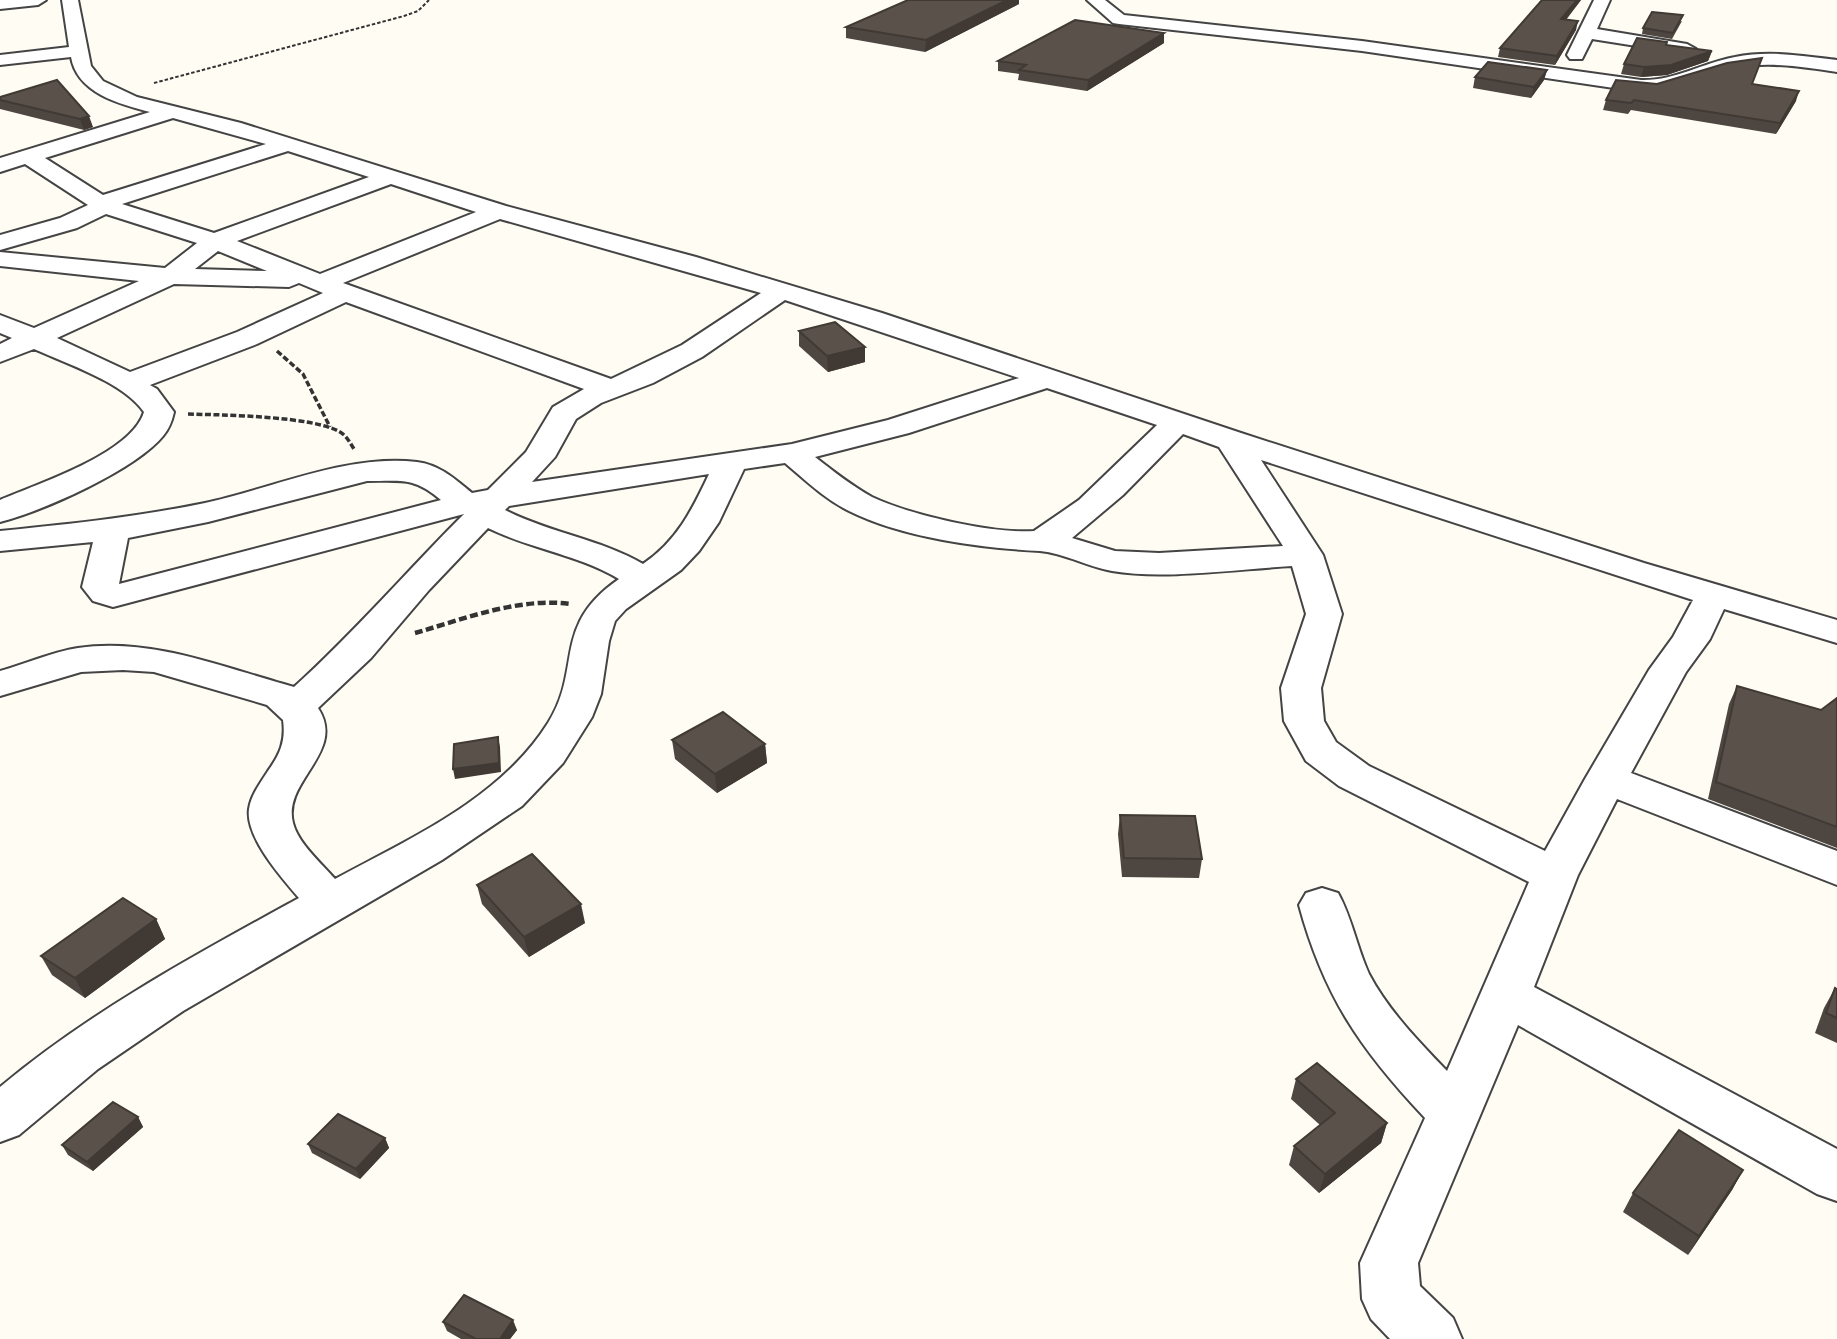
<svg xmlns="http://www.w3.org/2000/svg" width="1837" height="1339" viewBox="0 0 1837 1339" font-family="'IBM Plex Serif',serif">
	<rect width="100%" height="100%" fill="#fffcf4"/>
	<g fill="none" stroke-linecap="round" stroke-linejoin="round">
		<g stroke="#444" stroke-width="4">
			<g id="minor">
				<polygon points="0,0 46,0 38,5 0,9"/>
				<path d="M62,0H78L91,66L103,81L137,97L241,123L506,206L696,257L882,313L1241,433L1644,563L1837,620V643L1724,609L1710,639L1686,672L1631,773L1837,851V885L1617,799L1578,875L1534,987L1837,1149V1201L1817,1194L1518,1025L1418,1263L1420,1286L1453,1318L1462,1339H1390L1371,1319L1362,1299L1360,1263L1425,1118C1361,1050 1324,997 1299,905L1306,893L1322,888L1338,893C1352,918 1357,948 1369,974C1388,1010 1419,1042 1447,1071L1529,882L1339,786L1306,761L1284,721L1281,688L1306,614L1292,566C1239,569 1163,580 1112,571C1088,567 1064,553 1040,551C981,548 903,538 849,511C825,499 805,480 785,463L744,469L719,522L699,551L681,570L626,609L615,621L609,641L601,694L592,717L563,763L522,806L442,860L183,1011L98,1069L19,1135L0,1142V1087C91,1011 195,955 299,898C282,878 245,837 249,809C251,795 261,782 268,771C280,754 286,741 283,720L267,705L154,672L123,670L81,672L0,696V671C25,664 52,652 78,648C151,637 225,668 294,687C354,633 406,572 464,514L113,607L93,601L82,587L93,542L0,551V531C69,524 137,517 205,503C274,488 346,454 417,462C440,465 455,479 472,493L488,490L526,452L553,407L584,389L346,302L257,344L150,385L157,389L174,412C172,421 169,429 163,436C135,470 43,511 0,522V500C39,483 131,454 144,412C123,382 67,364 34,349L0,362V344L12,338L0,333V315L34,328L139,281L0,266V252L165,268L197,243L106,214L77,228L0,250V235L60,218L88,205L25,164L0,172V158L150,112C119,104 77,93 71,57L0,65V55L69,47ZM173,118L266,144L103,195L45,158ZM288,151L369,177L214,233L122,204ZM391,184L476,212L320,274L237,241ZM500,219L761,293L682,345L611,379L343,283ZM218,251L267,271L195,269ZM299,283L323,293L237,332L130,372L57,338L174,284L289,287ZM785,300L1019,378L888,420L792,444L532,482L555,457L576,419L601,403L653,383L702,357ZM1047,388L1157,425L1079,500L1034,531C993,534 910,515 872,497C852,486 833,471 815,457L909,433ZM1183,434L1219,447L1283,546L1159,553L1115,551L1072,538L1123,495ZM1261,460L1693,600L1673,637L1649,670L1585,779L1545,851L1369,766L1336,742L1324,721L1321,688L1342,614L1323,555ZM709,474C692,510 677,541 643,564C600,539 550,533 505,510L509,506ZM367,481C402,481 414,477 441,500L119,584L128,538L208,522ZM488,528C530,549 579,555 619,579C551,626 583,668 548,723C500,799 411,838 335,879C321,863 298,843 293,823C282,781 347,752 318,708L371,658L429,590Z"/>
				<path d="M1087,0H1105L1124,15L1362,41L1641,80C1675,81 1702,63 1735,57C1769,50 1803,56 1837,60V72C1803,67 1768,61 1735,68C1702,74 1675,92 1641,92L1362,51L1119,24L1113,23Z"/>
				<polygon points="1594,0 1610,0 1597,29 1687,44 1696,49 1687,54 1592,39 1582,59 1570,59 1567,55"/>
			</g>
		</g>
		<polyline stroke="#333" stroke-width="2" stroke-dasharray="3.5 2" stroke-linecap="butt" points="154,83 404,16 418,11 429,0"/>
		<g stroke="#333" stroke-width="3.5" stroke-dasharray="6 2.5" stroke-linecap="butt">
			<polyline points="277,351 303,374 330,427"/>
			<path d="M188,414C223,415 313,416 340,432C347,436 350,443 354,449"/>
		</g>
		<path stroke="#333" stroke-width="4.5" stroke-dasharray="8 3.5" stroke-linecap="butt" d="M415,633C464,619 519,597 571,604"/>
		<use href="#minor" fill="#fff" fill-rule="evenodd"/>
	</g>
	<g fill="#4e4640">
		<polygon points="1542,0 1581,0 1566,20 1576,30 1555,65 1498,57 1500,48"/>
		<polygon points="1019,4 925,52 846,38 846,27"/>
		<polygon points="1682,21 1672,39 1642,34 1643,28"/>
		<polygon points="1164,43 1087,91 1018,80 1019,74 998,71 998,61"/>
		<polygon points="1666,45 1712,51 1708,61 1667,75 1641,77 1621,74 1624,64"/>
		<polygon points="1547,70 1544,80 1531,98 1473,88 1475,77"/>
		<polygon points="57,80 93,127 84,130 0,109 0,97"/>
		<polygon points="1657,84 1752,84 1796,101 1776,134 1631,110 1628,114 1603,110 1606,100"/>
		<polygon points="799,331 865,347 865,362 828,372 799,346"/>
		<polygon points="1737,686 1821,710 1837,698 1837,848 1708,799 1729,704"/>
		<polygon points="672,740 765,744 767,763 717,793 675,759"/>
		<polygon points="1120,815 1202,859 1199,878 1122,877 1118,834"/>
		<polygon points="477,885 585,923 529,957 482,904"/>
		<polygon points="156,919 165,939 85,998 52,975 41,956"/>
		<polygon points="1835,988 1837,989 1837,1043 1815,1033 1824,1008"/>
		<polygon points="1296,1079 1387,1123 1381,1143 1319,1193 1289,1165 1294,1146 1320,1125 1291,1099"/>
		<polygon points="138,1117 143,1127 93,1171 68,1155 62,1145"/>
		<polygon points="385,1138 389,1148 360,1179 312,1153 308,1144"/>
		<polygon points="1743,1170 1732,1190 1688,1255 1623,1212 1633,1193"/>
		<polygon points="443,1322 517,1330 510,1339 461,1339 447,1331"/>
	</g>
	<g fill="#403934">
		<polygon points="1007,0 1019,0 1019,4 925,52 926,40"/>
		<polygon points="1577,0 1581,0 1559,28 1561,19"/>
		<polygon points="1578,21 1576,30 1555,65 1557,56"/>
		<polygon points="1164,33 1164,43 1087,91 1088,80"/>
		<polygon points="1712,51 1708,61 1667,75 1641,77 1644,67"/>
		<polygon points="1547,70 1544,80 1531,98 1534,87"/>
		<polygon points="1799,91 1796,101 1776,134 1780,123"/>
		<polygon points="89,116 93,127 84,130 80,119"/>
		<polygon points="865,347 865,362 828,372 827,356"/>
		<polygon points="498,737 500,747 501,772 455,779 453,769"/>
		<polygon points="765,744 767,763 717,793 715,774"/>
		<polygon points="581,904 585,923 529,957 524,937"/>
		<polygon points="156,919 165,939 85,998 75,978"/>
		<polygon points="138,1117 143,1127 93,1171 87,1162"/>
		<polygon points="1387,1123 1381,1143 1319,1193 1325,1174"/>
		<polygon points="385,1138 389,1148 360,1179 356,1169"/>
		<polygon points="1743,1170 1732,1190 1688,1255 1699,1236"/>
		<polygon points="513,1320 517,1330 510,1339 500,1339"/>
	</g>
	<g fill="#5b514b" stroke="#403934" stroke-width="2">
		<polygon points="908,0 1007,0 926,40 846,27"/>
		<polygon points="1542,0 1577,0 1561,19 1578,21 1557,56 1500,48"/>
		<polygon points="1652,12 1683,15 1673,33 1643,28"/>
		<polygon points="1075,20 1164,33 1088,80 1019,70 1026,65 998,61"/>
		<polygon points="1637,38 1667,42 1666,45 1712,51 1671,65 1644,67 1624,64"/>
		<polygon points="1762,58 1752,84 1799,91 1780,123 1634,100 1631,103 1606,100 1616,80 1657,84 1727,63"/>
		<polygon points="1488,62 1547,70 1534,87 1475,77"/>
		<polygon points="57,80 89,116 80,119 0,100 0,97"/>
		<polygon points="835,322 865,347 827,356 799,331"/>
		<polygon points="1737,686 1821,710 1837,698 1837,827 1716,782"/>
		<polygon points="723,712 765,744 715,774 672,740"/>
		<polygon points="498,737 499,763 453,769 454,744"/>
		<polygon points="1120,815 1195,816 1202,859 1124,858"/>
		<polygon points="532,854 581,904 524,937 477,885"/>
		<polygon points="123,898 156,919 75,978 41,956"/>
		<polygon points="1835,988 1837,989 1837,1018 1826,1013"/>
		<polygon points="1317,1063 1387,1123 1325,1174 1294,1146 1335,1113 1296,1079"/>
		<polygon points="113,1102 138,1117 87,1162 62,1145"/>
		<polygon points="338,1114 385,1138 356,1169 308,1144"/>
		<polygon points="1679,1130 1743,1170 1699,1236 1633,1193"/>
		<polygon points="464,1295 513,1320 500,1339 476,1339 443,1322"/>
	</g>
</svg>
